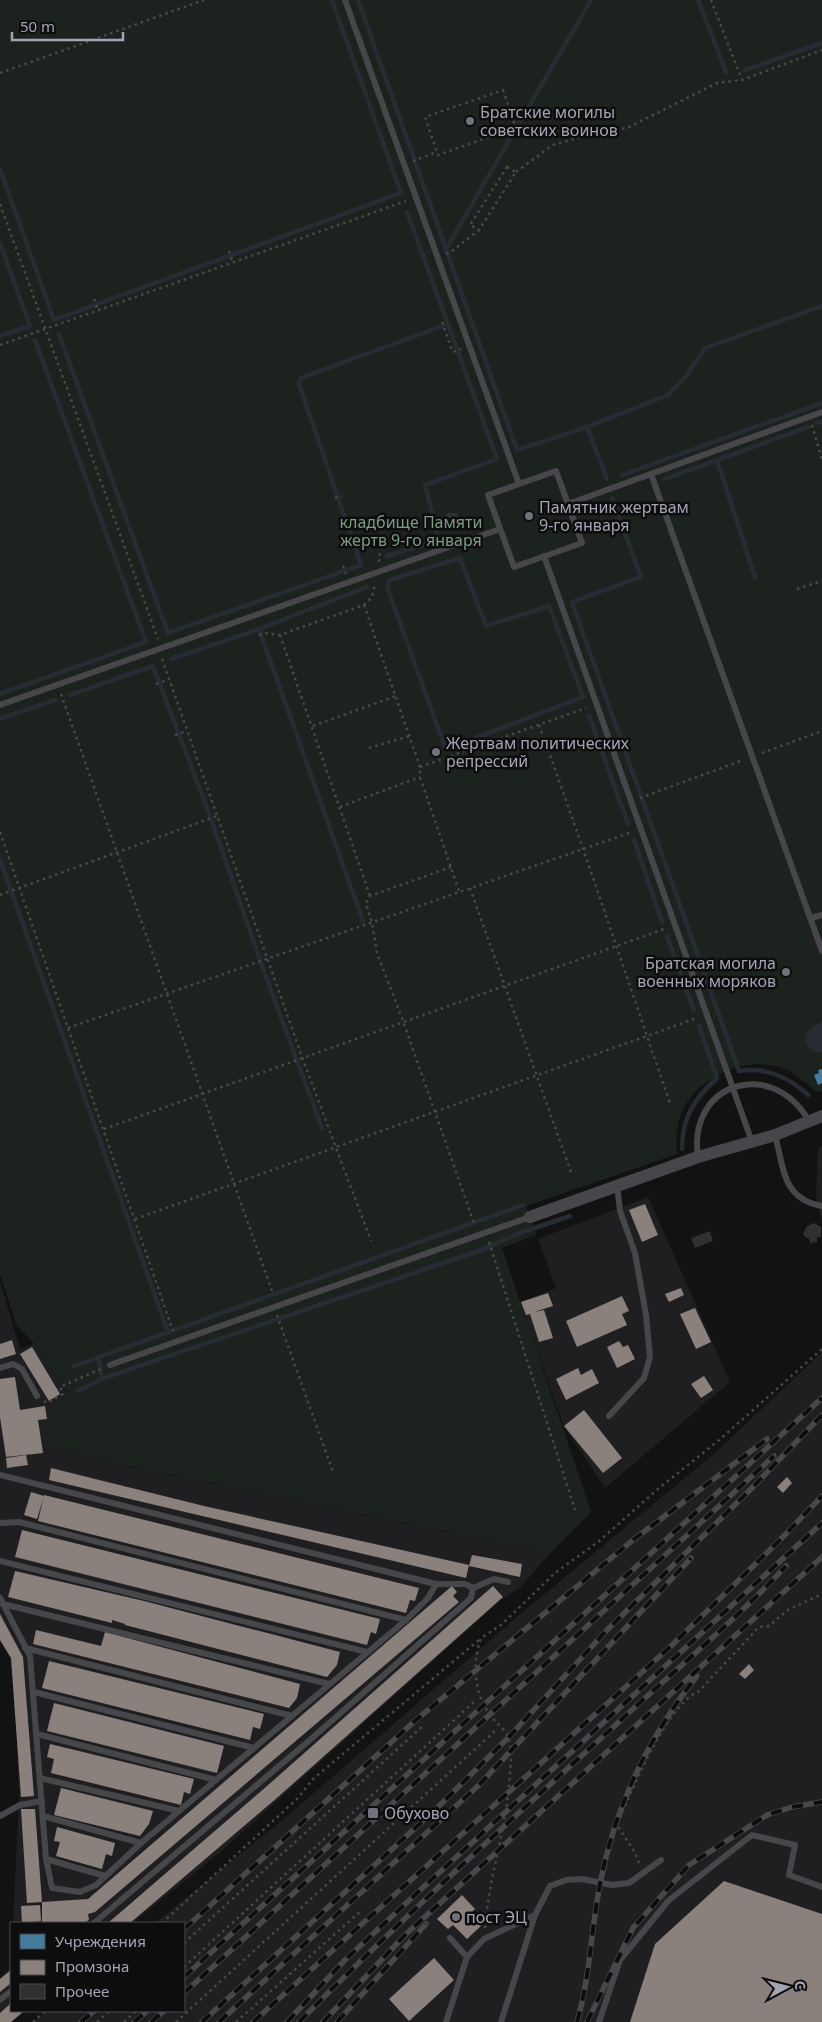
<svg xmlns="http://www.w3.org/2000/svg" width="822" height="2022" viewBox="0 0 822 2022" font-family="'Noto Sans',sans-serif">
	<rect width="100%" height="100%" fill="#121213"/>
	<g fill="#1f1f21">
		<polygon points="822,1146 822,1220 816,1199 818,1147"/>
		<polygon points="648,1197 730,1382 605,1488 564,1427 520,1302 556,1288 538,1239"/>
		<polygon points="0,1281 20,1350 34,1343 68,1394 46,1409 47,1445 95,1459 550,1553 521,1587 502,1599 219,1853 133,1923 13,1923 19,1797 14,1664 0,1642"/>
		<polygon points="822,1352 822,2022 33,2022 47,2011 184,2011 184,1923 155,1923 285,1818 518,1616 715,1453"/>
		<polygon points="11,1968 11,2011 26,2011 12,2022 0,2022 0,1977"/>
	</g>
	<path fill="#1c231e" d="M0,0H822V1091L817,1092C806,1083 793,1071 779,1067C744,1056 696,1078 682,1112C676,1125 676,1140 677,1154L526,1206L536,1235L502,1248L591,1512L550,1553L95,1459L47,1445L41,1421L47,1420L46,1409L68,1393L33,1342L17,1326L0,1274Z"/>
	<path fill="#272b33" d="M822,1022V1052L817,1053C798,1043 804,1029 822,1022Z"/>
	<polygon fill="#457b9d" points="822,1069 822,1083 818,1085 814,1075 819,1073 818,1070"/>
	<g fill="#8a817c">
		<polygon points="645,1204 658,1235 642,1242 629,1210"/>
		<polygon points="681,1288 684,1295 669,1302 665,1294"/>
		<polygon points="548,1293 553,1306 534,1312 544,1310 553,1338 539,1342 530,1314 526,1315 521,1302"/>
		<polygon points="622,1296 629,1311 622,1314 627,1325 577,1347 566,1321"/>
		<polygon points="695,1308 711,1342 696,1349 680,1314"/>
		<polygon points="12,1340 16,1354 0,1359 0,1344"/>
		<polygon points="619,1341 623,1347 628,1345 635,1359 617,1368 607,1347"/>
		<polygon points="32,1347 60,1394 49,1401 20,1354"/>
		<polygon points="578,1368 581,1375 592,1369 599,1383 566,1400 556,1379"/>
		<polygon points="704,1376 713,1390 701,1398 691,1384"/>
		<polygon points="15,1377 20,1410 45,1406 47,1419 38,1420 43,1453 6,1457 0,1417 0,1379"/>
		<polygon points="584,1410 622,1458 603,1473 564,1426"/>
		<polygon points="26,1455 28,1465 7,1468 6,1458"/>
		<polygon points="51,1468 204,1506 469,1565 466,1578 49,1480"/>
		<polygon points="787,1477 792,1483 783,1493 777,1487"/>
		<polygon points="31,1492 44,1496 37,1519 24,1515"/>
		<polygon points="44,1495 419,1588 415,1601 410,1600 406,1613 38,1521"/>
		<polygon points="22,1530 380,1619 376,1634 371,1632 367,1645 15,1557"/>
		<polygon points="472,1555 522,1564 520,1577 469,1566"/>
		<polygon points="15,1571 144,1601 340,1652 337,1665 327,1677 125,1625 125,1624 112,1620 112,1623 8,1597"/>
		<polygon points="452,1586 457,1592 453,1596 459,1602 95,1912 88,1914 89,1920 84,1923 42,1923 42,1902 27,1903 21,1809 35,1809 42,1902 88,1899"/>
		<polygon points="493,1586 503,1597 278,1797 130,1923 108,1923 267,1786"/>
		<polygon points="0,1614 23,1657 34,1796 21,1797 11,1658 0,1640"/>
		<polygon points="36,1630 101,1646 105,1632 300,1684 297,1698 289,1708 33,1644"/>
		<polygon points="49,1661 264,1714 260,1729 253,1727 250,1740 42,1688"/>
		<polygon points="749,1664 754,1670 745,1679 739,1674"/>
		<polygon points="54,1703 224,1746 217,1773 47,1731"/>
		<polygon points="50,1744 194,1779 190,1794 184,1792 181,1805 51,1773 54,1759 47,1757"/>
		<polygon points="61,1788 153,1811 149,1824 140,1836 54,1815"/>
		<polygon points="57,1827 115,1843 112,1856 106,1854 102,1869 56,1856 60,1842 54,1841"/>
		<polygon points="724,1881 822,1914 822,2022 630,2022 655,1944"/>
		<polygon points="462,1895 475,1909 470,1914 481,1926 467,1939 453,1925 448,1929 437,1919"/>
		<polygon points="40,1905 41,1921 22,1923 21,1906"/>
		<polygon points="434,1958 454,1980 409,2021 389,1999"/>
		<polygon points="11,1970 11,1983 0,1992 0,1979"/>
		<polygon points="11,2003 11,2011 24,2011 11,2022 0,2022 0,2013"/>
	</g>
	<g fill="none" stroke-linecap="round" stroke-linejoin="round">
		<g stroke="#272b33" stroke-width="4.5">
			<polyline points="358,0 517,450 587,427 607,479"/>
			<polyline points="698,0 726,72"/>
			<polyline points="745,70 822,43"/>
			<polyline points="0,169 54,320 401,193 332,0"/>
			<polyline points="0,243 30,326 0,336"/>
			<polyline points="446,249 591,0"/>
			<polyline points="59,334 168,633 361,565 299,384 301,378 448,324"/>
			<polyline points="817,423 822,422"/>
			<polyline points="587,427 668,395 684,379 705,348 822,306"/>
			<polyline points="717,460 755,577"/>
			<polyline points="622,475 822,403"/>
			<polyline points="665,479 808,427"/>
			<path d="M612,498L641,577L572,602L739,1071C765,1067 789,1077 808,1095"/>
			<polyline points="387,556 439,540 425,485 497,459 407,212"/>
			<polyline points="259,629 363,921"/>
			<polyline points="171,659 259,629 367,587"/>
			<polyline points="0,694 146,642 35,340"/>
			<polyline points="70,695 153,666 210,816 262,966 322,1128"/>
			<polyline points="589,716 628,824"/>
			<polyline points="0,719 55,700"/>
			<polyline points="445,747 387,587 390,580 460,558 486,626 549,606 583,697 454,746"/>
			<polyline points="634,840 662,922"/>
			<polyline points="0,859 168,1332"/>
			<polyline points="667,936 694,1011"/>
			<path d="M682,1149C682,1118 694,1099 717,1078L699,1025"/>
			<polyline points="98,1357 102,1379"/>
			<polyline points="74,1366 523,1205"/>
			<polyline points="77,1391 104,1378 482,1250 517,1234 570,1216"/>
		</g>
	</g>
	<g fill="#303032">
		<polygon points="447,513 458,513 458,518 462,518 462,525 458,525 458,529 453,531 444,525"/>
		<polygon points="814,1223 821,1227 821,1237 817,1237 817,1242 810,1243 809,1238 806,1238 803,1234 807,1226"/>
		<polygon points="710,1231 713,1241 695,1248 691,1238"/>
	</g>
	<g fill="none" stroke-linecap="round" stroke-linejoin="round">
		<g stroke="#48484d" stroke-width="2.5" stroke-dasharray="2.5 4" stroke-linecap="butt">
			<polyline points="711,0 742,80"/>
			<polyline points="0,73 204,0"/>
			<polygon points="503,90 514,123 509,130 438,155 425,117"/>
			<polyline points="413,161 437,152"/>
			<polygon points="507,167 516,172 479,230 470,225"/>
			<polyline points="516,172 553,145 598,132 627,128 717,83 742,80 822,50"/>
			<polyline points="0,204 158,639"/>
			<polyline points="229,251 233,263"/>
			<polyline points="446,254 452,251 479,230"/>
			<polyline points="94,299 98,311"/>
			<polyline points="442,322 453,352 461,349"/>
			<polyline points="0,345 406,201"/>
			<polyline points="812,425 822,460"/>
			<polyline points="335,498 342,496"/>
			<polyline points="379,562 380,551"/>
			<polyline points="343,566 346,574"/>
			<polyline points="797,589 822,581"/>
			<polyline points="364,605 420,767 420,777 459,891"/>
			<polyline points="259,635 265,633 280,635 364,605 372,597 375,584"/>
			<polyline points="280,635 370,896"/>
			<polyline points="162,659 302,1057 371,1241"/>
			<polyline points="156,684 168,680"/>
			<polyline points="61,694 272,1291"/>
			<path d="M539,725C585,851 627,979 671,1106"/>
			<polyline points="313,726 396,696"/>
			<polyline points="175,735 187,731"/>
			<polyline points="369,748 410,736"/>
			<polyline points="762,753 822,731"/>
			<polyline points="420,767 586,708"/>
			<polyline points="640,798 743,760"/>
			<polyline points="340,807 420,777"/>
			<polyline points="0,832 173,1331"/>
			<polyline points="451,867 370,896 366,903 372,923 377,953 403,1021 475,1226"/>
			<polyline points="470,888 571,1172"/>
			<polyline points="0,895 217,816"/>
			<polyline points="68,1028 632,832"/>
			<polyline points="104,1129 667,928"/>
			<polyline points="135,1219 697,1018"/>
			<polyline points="489,1242 575,1510"/>
			<polyline points="277,1315 333,1472"/>
			<polyline points="44,1401 47,1403 63,1394 60,1387 101,1369"/>
			<path d="M639,1863L634,1851L617,1825C631,1792 666,1705 699,1691L759,1627L769,1626L788,1610L822,1594"/>
			<polyline points="162,1923 298,1798 313,1779 480,1639"/>
			<path d="M485,1928C489,1876 507,1826 510,1773C511,1763 512,1749 509,1739C507,1731 495,1722 490,1715C474,1694 472,1663 481,1638L501,1625L555,1573L598,1542L659,1488L718,1441L822,1349"/>
			<polyline points="184,1943 424,1725"/>
			<polyline points="184,1967 475,1701"/>
			<polyline points="33,2022 45,2011"/>
			<polyline points="97,2022 109,2011"/>
			<polyline points="124,2022 136,2011"/>
			<polyline points="176,2022 496,1730"/>
			<polyline points="236,2022 361,1911"/>
		</g>
		<g stroke="#47474b" stroke-width="6">
			<polyline points="345,0 519,484"/>
			<polygon points="556,471 582,543 514,567 488,495"/>
			<polyline points="651,474 822,951"/>
			<polyline points="568,504 822,412"/>
			<polyline points="544,556 752,1142"/>
			<polyline points="0,705 500,529"/>
			<polyline points="811,918 822,915"/>
			<path d="M775,1135C784,1168 782,1199 822,1206"/>
			<path d="M698,1157C687,1083 771,1056 809,1121"/>
			<polyline points="110,1365 530,1217"/>
			<polyline points="0,1368 13,1364 22,1369 37,1396"/>
			<polyline points="609,1416 644,1378 650,1357 646,1315 635,1253 620,1211 617,1185"/>
			<polyline points="0,1475 436,1584 465,1584 473,1588"/>
			<polyline points="0,1523 19,1522 406,1620"/>
			<polyline points="0,1561 367,1652"/>
			<polyline points="0,1598 30,1656 46,1859 52,1888 80,1892 96,1885 141,1843 406,1620 428,1598 436,1584"/>
			<polyline points="3,1604 329,1684"/>
			<polyline points="25,1648 292,1716"/>
			<polyline points="34,1692 254,1748"/>
			<polyline points="37,1734 216,1780"/>
			<polyline points="40,1778 179,1811"/>
			<polyline points="0,1816 20,1805 42,1801"/>
			<polyline points="43,1816 141,1843"/>
			<polyline points="46,1859 105,1876"/>
			<polyline points="94,1923 311,1739 471,1598 473,1588 494,1579 508,1582"/>
			<polyline points="467,1957 484,1939 535,1915"/>
			<polyline points="0,2000 11,1991"/>
			<polyline points="446,2022 467,1957 450,1938"/>
			<polyline points="501,2022 535,1915 550,1886 566,1880 582,1879 612,1885 629,1883 661,1860"/>
			<polyline points="599,2022 620,1960 668,1901 752,1835 795,1845 789,1875 822,1887"/>
		</g>
		<polyline stroke="#47474b" stroke-width="12" points="530,1217 698,1157 775,1135 822,1116"/>
		<g stroke="#48484c" stroke-width="5.5">
			<g id="rail">
				<polyline points="184,1929 416,1720 633,1540 767,1439"/>
				<polyline points="184,1977 822,1398"/>
				<polyline points="184,1993 774,1456"/>
				<polyline points="81,2022 94,2011"/>
				<polyline points="134,2022 147,2011"/>
				<polyline points="151,2022 164,2011"/>
				<polyline points="202,2022 435,1810 509,1737 606,1631 750,1490 822,1415"/>
				<polyline points="219,2022 479,1785 691,1558"/>
				<polyline points="253,2022 670,1647 780,1540 822,1496"/>
				<polyline points="287,2022 345,1960 430,1881 822,1523"/>
				<path d="M299,2022C403,1917 512,1819 621,1720C676,1669 735,1621 786,1566"/>
				<polyline points="323,2022 406,1934 822,1557"/>
				<polyline points="337,2022 426,1924"/>
				<path d="M577,2022C590,1977 591,1930 600,1884C615,1806 648,1738 697,1676"/>
				<polyline points="587,2022 633,1928 689,1865 767,1815 792,1807 822,1802"/>
			</g>
		</g>
		<use href="#rail" stroke="#0d0d0e" stroke-width="4" stroke-dasharray="11" stroke-linecap="butt"/>
	</g>
	<g fill="#71727b" stroke="#0d0d0e" stroke-width="2">
		<circle cx="470" cy="121" r="5"/>
		<circle cx="529" cy="516" r="5"/>
		<circle cx="436" cy="752" r="5"/>
		<circle cx="786" cy="972" r="5"/>
		<rect x="367" y="1807" width="12" height="12" rx="2.5"/>
		<circle cx="456" cy="1917" r="5"/>
	</g>
	<g text-anchor="middle" dominant-baseline="central" stroke-width="5" stroke-linejoin="round" paint-order="stroke">
		<g font-size="16" fill="#a4a5b3" stroke="#0d0d0e" text-anchor="start">
			<text x="480" y="112">Братские могилы<tspan x="480" dy="18">советских воинов</tspan></text>
			<text x="539" y="507">Памятник жертвам<tspan x="539" dy="18">9-го января</tspan></text>
			<text x="446" y="743">Жертвам политических<tspan x="446" dy="18">репрессий</tspan></text>
			<text x="776" y="963" text-anchor="end">Братская могила<tspan x="776" dy="18">военных моряков</tspan></text>
			<text x="384" y="1813">Обухово</text>
			<text x="466" y="1917">пост ЭЦ</text>
		</g>
		<g font-size="16" fill="#7b9d84" stroke="#0d0d0e">
			<text x="411" y="522">кладбище Памяти<tspan x="411" dy="18">жертв 9-го января</tspan></text>
		</g>
	</g>
	<rect x="10" y="1922" width="175" height="90" fill="#0d0d0e" stroke="#494a50"/>
	<rect x="20" y="1934" width="25" height="15" fill="#457b9d" stroke="#494a50"/>
	<text x="55" y="1947" font-size="15" fill="#a4a5b3">Учреждения</text>
	<rect x="20" y="1960" width="25" height="15" fill="#8a817c" stroke="#494a50"/>
	<text x="55" y="1972" font-size="15" fill="#a4a5b3">Промзона</text>
	<rect x="20" y="1984" width="25" height="15" fill="#303032" stroke="#494a50"/>
	<text x="55" y="1997" font-size="15" fill="#a4a5b3">Прочее</text>
	<g transform="translate(787 1987) rotate(83)" stroke="#0d0d0e" stroke-width="4" paint-order="stroke">
	<path d="M0-4L9 19L0 12L-9 19Z" fill="#a4a5b3"/>
	<text y="-8" font-size="14" font-weight="bold" text-anchor="middle" fill="#a4a5b3">С</text>
	</g>
	<path d="M12 32v8h111v-8" fill="none" stroke="#a4a5b3" stroke-width="2.5"/>
	<text x="20" y="32" font-size="15" fill="#a4a5b3" stroke="#0d0d0e" stroke-width="4" paint-order="stroke">50 m</text>
</svg>
